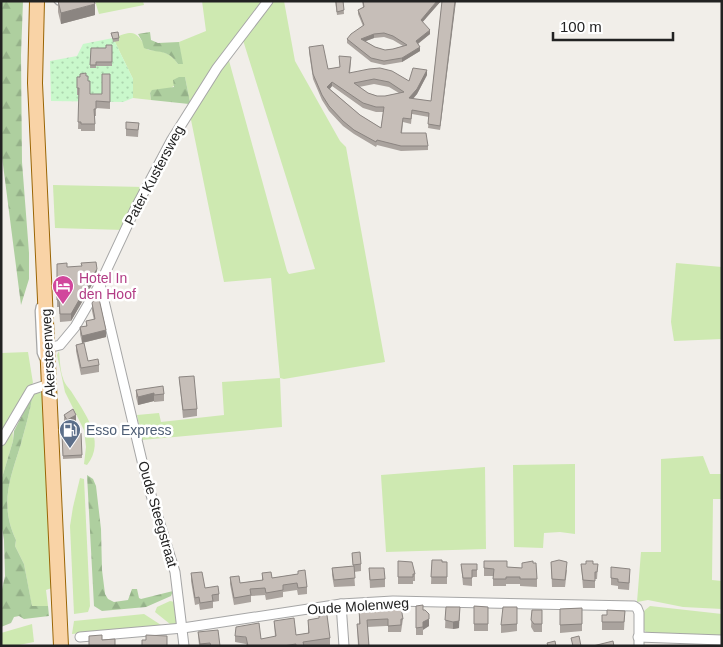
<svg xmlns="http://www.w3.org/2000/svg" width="723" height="647" viewBox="0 0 723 647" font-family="Helvetica,sans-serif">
	<defs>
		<pattern id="forest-firs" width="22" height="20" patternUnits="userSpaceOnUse" patternTransform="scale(1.25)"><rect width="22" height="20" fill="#aecf9f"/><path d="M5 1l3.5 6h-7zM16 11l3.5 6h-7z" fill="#95b189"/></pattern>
		<pattern id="park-dots" width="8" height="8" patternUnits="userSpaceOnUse" patternTransform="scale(1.25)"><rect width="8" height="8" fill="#c9f8cb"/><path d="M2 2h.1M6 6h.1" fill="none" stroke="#acd4ae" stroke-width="1.8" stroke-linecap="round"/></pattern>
	</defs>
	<rect width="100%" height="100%" fill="#f1eee9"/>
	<g fill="#cee9b1">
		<polygon points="95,1 143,1 144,5 99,14"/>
		<path d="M202,1H263L229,45L190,102L185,77L171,88L152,91L150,93L151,100L133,98V79L113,38C135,30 135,30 148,50C161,50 171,53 178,64H182L179,42L206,31Z"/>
		<polygon points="272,1 284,1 295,61 340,141 346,147 385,362 284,379 280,378 282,427 142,440 137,415 159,413 161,422 224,415 222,382 280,378 271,278 224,282 190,115 228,57 287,271 289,274 315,269 242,37"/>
		<polygon points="53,185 144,187 124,230 55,228"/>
		<polygon points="676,263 722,267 722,339 674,341 671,322"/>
		<path d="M59,351C60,360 60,370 63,378C64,383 68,387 71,391C84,412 107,441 87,465L84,464L86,447L84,430L65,392L57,355Z"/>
		<polygon points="28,352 33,383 25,392 12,416 13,441 1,481 1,353"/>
		<path d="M38,392L43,394L46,402L44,428L52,588L46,590L48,606L32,607L24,564L15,546L16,540C0,506 9,481 20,447C25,429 30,411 33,394Z"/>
		<polygon points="703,456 710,474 722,474 722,499 713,499 712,580 722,581 722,609 683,607 648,600 637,602 641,552 661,552 661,459"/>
		<polygon points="575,464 575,534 560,532 544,533 543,548 514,547 513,465"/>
		<polygon points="485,467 486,549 386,552 381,475"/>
		<polygon points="80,478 84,479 90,606 88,612 74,614 70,526 73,507"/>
		<polygon points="170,601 175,602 178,622 175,624 170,624 155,612 157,607"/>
		<polygon points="650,606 722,614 722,639 648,635 642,627 644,611"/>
		<polygon points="144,614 161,625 72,634 74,621"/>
		<polygon points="32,624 34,642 14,646 1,646 1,633"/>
	</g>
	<g fill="url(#forest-firs)">
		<polygon points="1,1 23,1 21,55 22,162 29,253 29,279 21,305 1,149"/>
		<path d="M150,32L151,40L158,43L179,42L183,64H178C167,48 158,54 144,48L142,41L138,34Z"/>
		<polygon points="179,77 185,77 190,102 189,104 151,100 150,93 152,90 174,87 173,80"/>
		<path d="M33,394C30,411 25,429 20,447C9,481 0,506 16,540L15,546L24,564L32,606H48L49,616L24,619L19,616L14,617L11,623L1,627V594L5,576L4,540L1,523V481L13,441L14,431Z"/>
		<polygon points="87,475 93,479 96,486 101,529 102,570 105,594 108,599 114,602 128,600 132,589 137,589 139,598 141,599 173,591 171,596 146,607 102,611 94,606"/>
	</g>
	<polygon fill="url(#park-dots)" points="113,38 133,79 133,98 123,102 51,101 50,61 77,56 83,44"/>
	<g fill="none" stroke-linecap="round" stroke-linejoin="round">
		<g stroke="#a6a6a6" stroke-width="7">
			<g id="service">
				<polyline points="57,1 58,2"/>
				<polyline points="44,305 39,306 38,311 40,353 42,358 45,359"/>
			</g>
		</g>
		<g stroke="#a6a6a6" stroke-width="11">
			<g id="minor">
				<polyline points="100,284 147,482 175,572 184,646"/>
				<polyline points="48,348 60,345 75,327 100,284 136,207 171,141 217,68 268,1"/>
				<polyline points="1,441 31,390 43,386 50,385"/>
				<polyline points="341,604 344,646"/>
				<polyline points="80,637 183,628 341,604 393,601 634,606 637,608 639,613 639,646"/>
				<polyline points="638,637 722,640"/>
			</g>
		</g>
		<g stroke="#9a6505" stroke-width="16">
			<polyline id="primary" points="37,1 35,83 61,646"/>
		</g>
		<use href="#service" stroke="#fff" stroke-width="4.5"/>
		<use href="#minor" stroke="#fff" stroke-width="9"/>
		<use href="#primary" stroke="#f9d3a6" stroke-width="14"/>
	</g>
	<g fill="#aaa39e" fill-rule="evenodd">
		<polygon points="58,1 95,15 61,24 58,12"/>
		<polygon points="335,1 343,1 344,14 337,15"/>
		<path d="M362,1H441L422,22L430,34L418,44L420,51L402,62L384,65L371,62L347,43V39L363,26L358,14V10L363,7ZM384,37L393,40L403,46L393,49L385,50L375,47L365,41L374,38Z"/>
		<path d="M442,1L440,130L428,128L429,117L412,114L411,124L403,122L402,133L428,146V150L401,151L377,145L376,147L354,134L343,126L329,111L322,100L313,79L309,52V47L328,69L340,67L351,62L350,73L409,81L427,75L417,94L413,99L431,101ZM374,84L389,87L399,93L385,96H377L368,93L359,87ZM332,86L363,108L376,112H383L381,128L360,115L330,89Z"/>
		<polygon points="111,33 119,38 119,41 113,42"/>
		<polygon points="112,45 112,66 96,66 96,68 90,68 91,48 106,48"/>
		<polygon points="110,74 110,109 96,108 96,116 95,116 95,131 81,131 81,129 78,129 79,95 77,95 77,77 86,76 88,81 90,94 102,94"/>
		<polygon points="126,122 139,123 138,137 126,136"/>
		<polygon points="57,264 97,276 71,321 60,322 59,307 57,307"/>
		<polygon points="92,303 106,337 82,343 80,334 80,327 86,326 86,321 94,320 92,311"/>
		<polygon points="76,345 88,361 99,365 99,372 81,375 76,351"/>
		<polygon points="179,377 197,409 197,416 183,418"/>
		<polygon points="136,390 164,394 164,401 154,402 154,401 138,405 136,397"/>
		<polygon points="64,415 76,422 67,427 64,422"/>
		<polygon points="81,433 82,458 63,459 62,434"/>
		<polygon points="352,553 361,564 361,571 354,572 355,586 334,587 332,575 332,568 353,566"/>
		<polygon points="432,560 447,562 447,584 431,584"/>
		<polygon points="398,561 415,574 415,581 413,581 413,584 398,584"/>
		<polygon points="484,561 507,567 522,568 533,563 537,579 537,587 520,586 520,584 506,584 506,586 493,586 493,576 484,576"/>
		<polygon points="551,562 567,570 565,587 552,587"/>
		<polygon points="461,564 477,564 477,577 472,577 472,586 463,585"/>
		<polygon points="581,564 598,564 597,579 595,579 595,588 583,588"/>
		<polygon points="369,568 385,579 385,587 370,588"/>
		<polygon points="298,571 307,587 307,594 298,595 297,590 283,592 283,597 266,600 265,595 251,596 251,602 234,605 230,584 230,577 240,583 262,580 262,573 272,578 298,574"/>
		<polygon points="191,573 205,588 219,594 219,601 213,602 213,608 200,610 199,604 195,605 191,581"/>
		<polygon points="630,576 629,590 618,589 618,586 611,585 611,578"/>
		<polygon points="416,606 423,610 429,626 423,629 423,635 416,635"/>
		<polygon points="474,606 488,607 488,631 474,631"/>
		<polygon points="446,607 459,628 453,629 445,628"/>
		<polygon points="517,607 517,631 501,633 501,625"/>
		<polygon points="582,608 582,631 560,633 560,609"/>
		<polygon points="359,610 403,619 401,632 388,632 388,626 386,626 367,627 369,646 358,646 357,624 359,624"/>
		<polygon points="532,610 542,610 542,632 534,632 531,627"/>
		<polygon points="625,611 624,630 602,630 602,615 607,615"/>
		<polygon points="308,620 330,638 330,645 322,646 247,646 246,644 235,642 235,636 261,639 275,637 274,621 296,635 308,633"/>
		<polygon points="198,632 220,646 199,646"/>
	</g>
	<g fill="#8b8581">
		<polygon points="437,1 441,1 421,24 421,20"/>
		<polygon points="455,1 456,1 440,130 440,126"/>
		<polygon points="95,4 95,15 61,24 61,13"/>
		<polygon points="430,30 430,34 416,45 416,41"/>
		<polygon points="374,34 374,38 361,43 361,39"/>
		<polygon points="420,47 420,51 402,62 402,58"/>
		<polygon points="427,70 427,75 417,94 409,103 409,98"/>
		<polygon points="332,82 332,86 327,92 327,87"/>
		<polygon points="97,269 97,276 94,281 71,321 71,314"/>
		<polygon points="106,330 106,337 82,343 82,336"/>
		<polygon points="154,393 154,401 138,405 138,397"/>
		<polygon points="76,415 76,422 67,427 67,420"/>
		<polygon points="460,607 459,628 453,629 453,622"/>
		<polygon points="429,614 429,626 423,630 423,622"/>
	</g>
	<g fill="#c6beb8" stroke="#8b8581" fill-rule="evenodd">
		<polygon points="58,1 94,1 95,4 61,13"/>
		<polygon points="336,1 343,1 344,10 337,12"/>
		<path d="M363,1H437L421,20L430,30L416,41L420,47L402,58L384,61L371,58L347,39L351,34L364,25L358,10L364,7ZM384,33L393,36L407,45L393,49L385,50L375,47L361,39L374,34Z"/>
		<path d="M442,1H455L440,126L428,124L429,113L412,110L411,119L403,118L401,133H426L428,146H401L377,140L376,142L354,130L343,121L329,106L322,95L313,74L309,47L323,45L328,69L340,67L339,56L351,57L349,73L369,69L380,68L392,71L409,81L413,68L427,70L417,89L409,98L431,101ZM374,79L389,82L404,92L385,96H377L368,93L354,83ZM332,82L363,103L376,107H384L381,128L360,115L327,87Z"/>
		<polygon points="118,32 119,38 113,39 111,33"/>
		<polygon points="106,45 112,45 112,62 96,62 96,65 90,65 91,48 106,48"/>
		<polygon points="86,73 86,76 88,76 88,81 90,81 90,94 102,94 102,74 110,74 110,102 96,101 96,109 94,109 95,124 81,124 81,122 78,122 79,88 77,88 77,77 80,77 80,74"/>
		<polygon points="126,122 139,123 138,130 126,129"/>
		<polygon points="96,262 97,269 94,274 71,314 60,314 59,300 57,300 57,264 67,263 67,267 82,266 81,263"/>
		<polygon points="98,294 106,330 82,336 80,327 87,326 86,321 95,319 92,303"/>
		<polygon points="84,343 88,361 98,359 99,365 81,368 76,345"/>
		<polygon points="194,376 197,409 183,410 179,377"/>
		<polygon points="163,386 164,394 154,395 154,393 138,397 136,390"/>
		<polygon points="73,409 76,415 67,420 64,415"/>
		<polygon points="81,433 82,455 63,456 62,434"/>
		<polygon points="360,552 361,564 353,565 352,553"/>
		<polygon points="432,560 442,560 442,562 447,562 447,577 431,577"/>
		<polygon points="559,560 567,562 565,580 552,579 551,562"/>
		<polygon points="398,561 412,562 415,574 413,574 413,577 398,577"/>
		<polygon points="484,561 507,561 507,567 522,568 522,563 533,561 533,563 536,563 537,579 520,579 520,577 506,577 506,579 493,579 494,569 484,568"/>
		<polygon points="586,561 593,561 593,564 598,564 597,572 595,572 595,581 583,580 581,564 586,564"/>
		<polygon points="461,564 477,564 477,570 472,570 472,578 463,578"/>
		<polygon points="354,566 355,578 334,580 332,568"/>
		<polygon points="611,567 630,569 629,583 618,582 618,579 611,578"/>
		<polygon points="369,568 384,568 385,579 370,580"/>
		<polygon points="305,570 307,587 298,588 297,583 283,585 283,590 266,593 265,588 250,589 251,595 234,598 230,577 239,576 240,583 263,580 262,573 271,572 272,578 298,574 298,571"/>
		<polygon points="202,572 205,588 218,586 219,594 212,595 213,601 200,603 199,597 195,598 191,573"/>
		<polygon points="423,605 423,610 425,610 429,614 429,619 423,622 423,627 416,628 416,606"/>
		<polygon points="474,606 488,607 488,624 474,624"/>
		<polygon points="401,607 403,619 401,619 401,625 388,626 388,619 386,619 367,620 369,646 359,646 357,624 360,624 359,610"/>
		<polygon points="446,607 460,607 459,621 453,622 445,620"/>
		<polygon points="503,607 517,607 517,624 501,625"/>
		<polygon points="582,608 582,624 560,625 560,609"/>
		<polygon points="532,610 542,610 542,624 534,624 531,620"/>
		<polygon points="607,610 625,611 624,622 602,622 602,615 607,615"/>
		<polygon points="327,615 330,638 303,642 304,646 296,646 296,644 283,646 248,646 246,637 235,636 236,627 259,623 261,639 276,636 274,621 294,618 296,635 309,633 308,620 319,618 319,616"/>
		<polygon points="218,630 220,646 211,646 210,643 200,644 198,632"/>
		<polygon points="102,635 102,640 115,639 115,646 89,646 89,636"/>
		<polygon points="146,635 167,636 167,646 142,646 142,640 146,640"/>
		<polygon points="579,636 581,646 573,646 571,638"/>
		<polygon points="555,641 556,646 548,646 547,643"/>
		<polygon points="613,641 614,646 593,646"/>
	</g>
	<defs>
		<g id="hotel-pin" transform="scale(1.125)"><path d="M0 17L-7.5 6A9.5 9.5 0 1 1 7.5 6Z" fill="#d1479c" stroke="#fff"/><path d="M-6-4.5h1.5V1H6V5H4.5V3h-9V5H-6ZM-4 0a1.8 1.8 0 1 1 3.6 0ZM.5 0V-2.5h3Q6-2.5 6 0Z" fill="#fff"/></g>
		<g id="fuel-pin" transform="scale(1.125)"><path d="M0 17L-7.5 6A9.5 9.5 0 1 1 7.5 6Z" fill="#5c6f8a" stroke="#fff"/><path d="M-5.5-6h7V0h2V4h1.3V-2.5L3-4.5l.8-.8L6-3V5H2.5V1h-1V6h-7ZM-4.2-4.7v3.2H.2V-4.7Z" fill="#fff"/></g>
	</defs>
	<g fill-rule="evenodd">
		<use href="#hotel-pin" x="63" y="286"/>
		<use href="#fuel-pin" x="70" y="430"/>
	</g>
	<g text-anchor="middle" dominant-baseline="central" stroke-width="5" stroke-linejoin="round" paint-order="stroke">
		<g font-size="14" fill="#222" stroke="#fff">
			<text transform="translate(154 175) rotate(-62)">Pater Kustersweg</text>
			<text transform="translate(48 353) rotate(-93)">Akersteenweg</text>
			<text transform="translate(158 514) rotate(74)">Oude Steegstraat</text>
			<text transform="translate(358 606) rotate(-4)">Oude Molenweg</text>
		</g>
		<g font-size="14" fill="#b23c85" stroke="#fff" text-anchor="start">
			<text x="79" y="278">Hotel In<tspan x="79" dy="16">den Hoof</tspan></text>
		</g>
		<g font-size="14" fill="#4e5e75" stroke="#fff" text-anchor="start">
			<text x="86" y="430">Esso Express</text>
		</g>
	</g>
	<rect width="723" height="647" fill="none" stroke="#222222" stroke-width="5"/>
	<path d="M553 32v8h120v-8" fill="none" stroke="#222222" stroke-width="2.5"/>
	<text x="560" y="32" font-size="15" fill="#222222" stroke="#ffffff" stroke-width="4" paint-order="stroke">100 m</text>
</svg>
